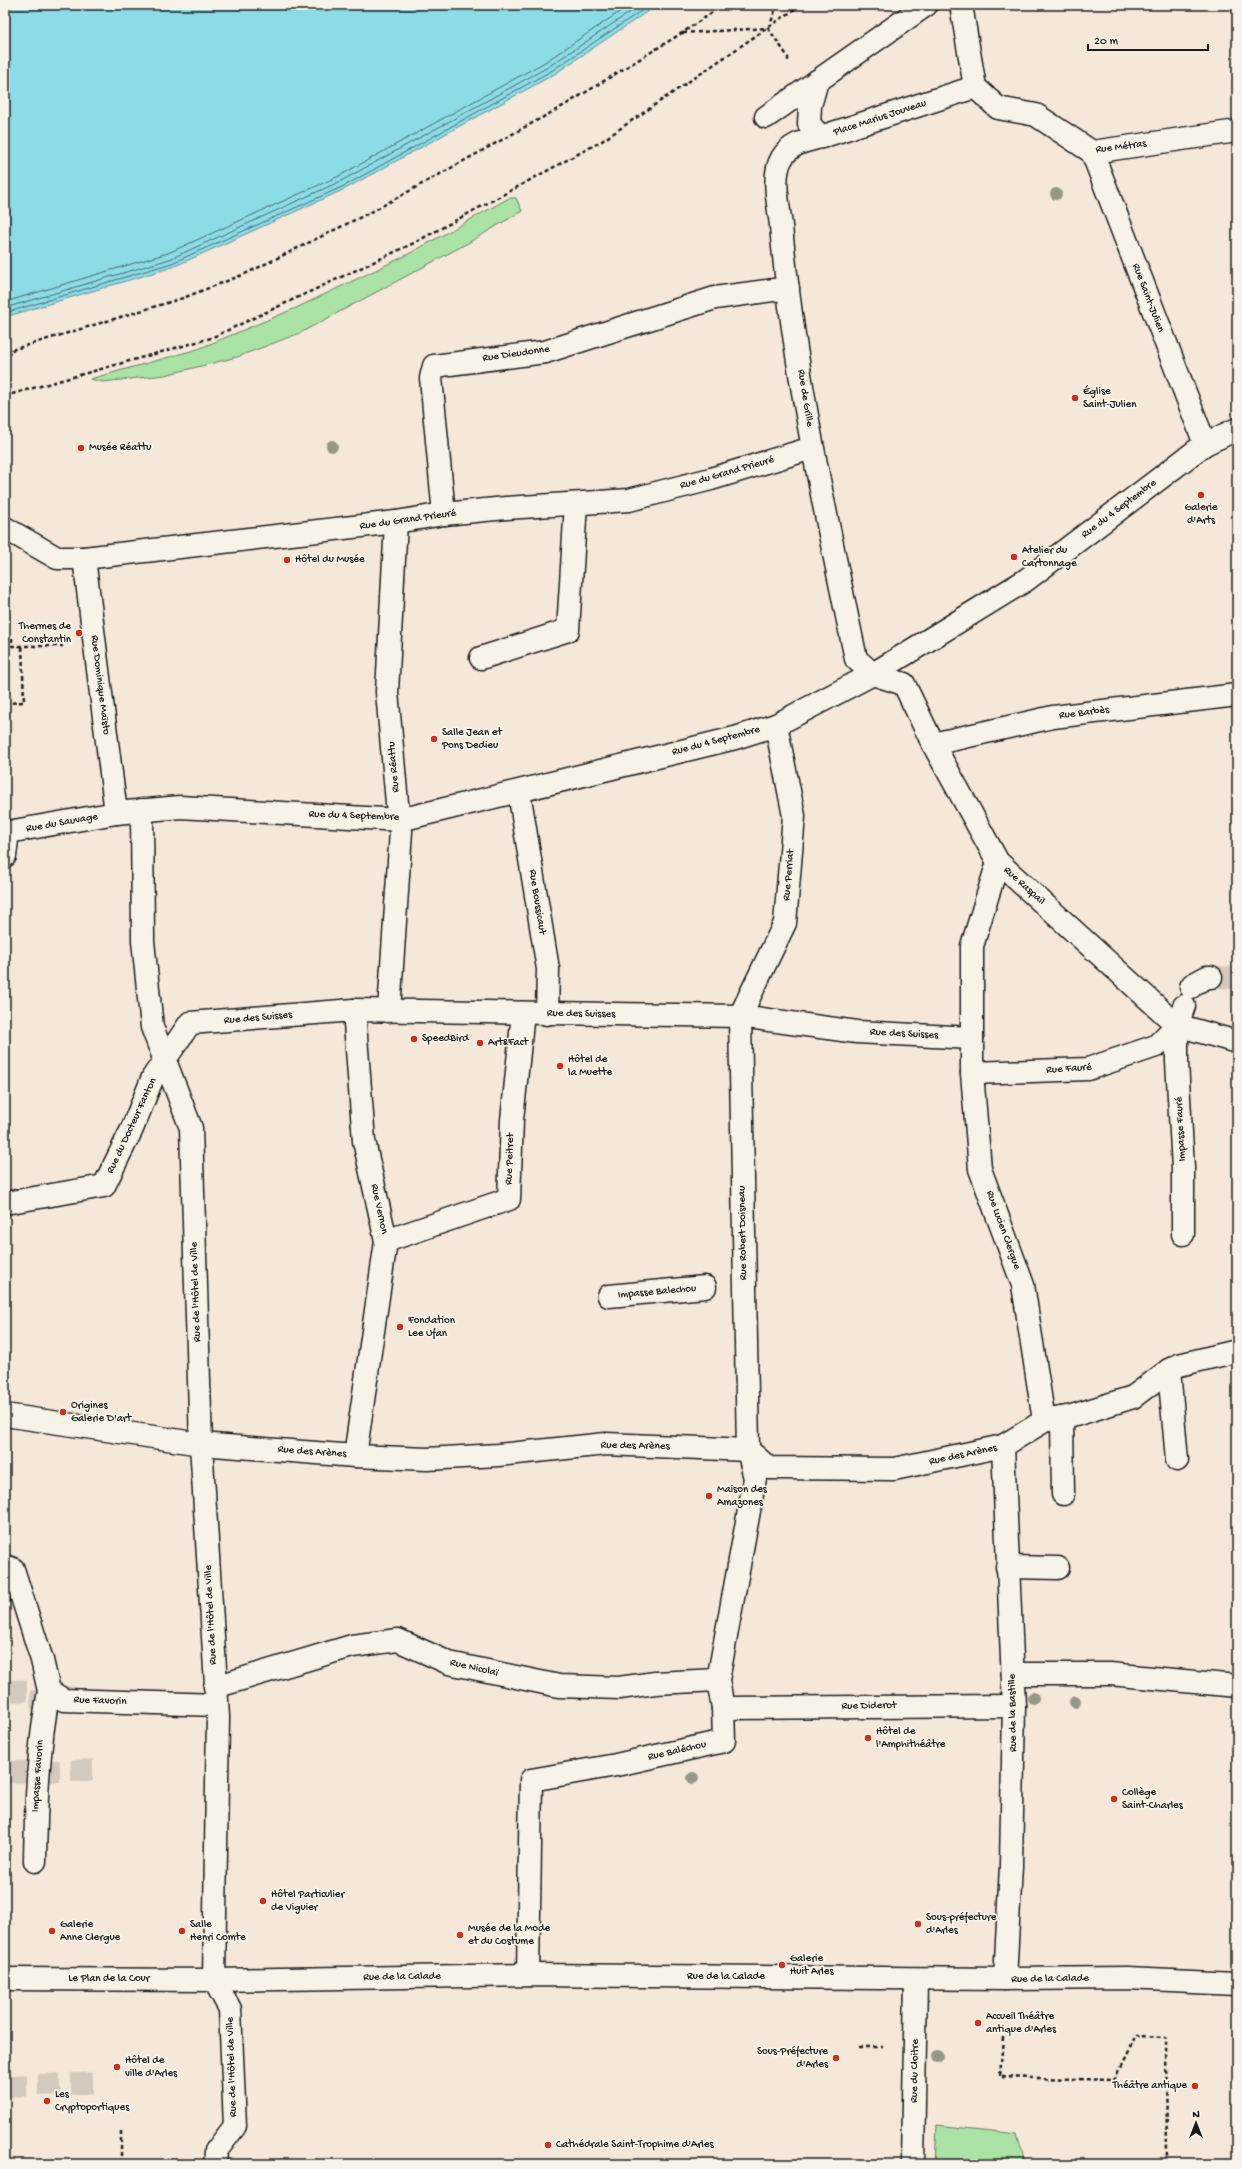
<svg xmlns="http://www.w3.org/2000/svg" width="1242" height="2169" viewBox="0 0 1242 2169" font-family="'Gochi Hand',sans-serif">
	<rect width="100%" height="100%" fill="#f5e8da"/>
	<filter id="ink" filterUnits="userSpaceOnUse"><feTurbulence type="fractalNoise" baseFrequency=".025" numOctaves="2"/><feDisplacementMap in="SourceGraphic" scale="8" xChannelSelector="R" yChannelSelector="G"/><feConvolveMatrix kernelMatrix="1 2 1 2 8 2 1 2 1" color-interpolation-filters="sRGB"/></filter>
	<g filter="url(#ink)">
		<g fill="#abe2a6" stroke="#647f61">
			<polygon points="509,198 516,198 522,211 468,243 300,333 237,357 165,375 103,382 90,379 198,349 296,308 405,256"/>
			<polygon points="937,2125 1017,2134 1025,2164 935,2164"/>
		</g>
		<polygon fill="#8cdce8" stroke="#5f8f96" points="5,5 657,5 553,75 345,189 173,267 5,317"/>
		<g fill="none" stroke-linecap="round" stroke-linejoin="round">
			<g stroke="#49696e" stroke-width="1">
				<polyline points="5,302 168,253 339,176 545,62 630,5"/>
				<polyline points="5,308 170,259 341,181 548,67 641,5"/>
				<polyline points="5,313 172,263 344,186 551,71 650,5"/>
			</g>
			<g stroke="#d4c9be" stroke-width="22" stroke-dasharray="22 11" stroke-linecap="butt">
				<polyline points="1211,977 1237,978"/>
				<polyline points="5,1691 41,1690 42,1717"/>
				<polyline points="5,1772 103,1770"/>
				<polyline points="5,2086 98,2083"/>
			</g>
			<g stroke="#1c1c1c" stroke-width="25">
				<g id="lane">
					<polyline points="545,352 715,298 788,288"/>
					<polyline points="481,658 568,630 576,504"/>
					<polyline points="519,792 548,969 547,1014"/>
					<polyline points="354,1010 364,1141 386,1241 355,1456"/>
					<polyline points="740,1016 748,1450 755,1478 718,1680 723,1708 1014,1706"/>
					<polyline points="609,1296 705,1287"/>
					<polyline points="1007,1567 1058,1568"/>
					<polyline points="1013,1674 1110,1674 1237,1686"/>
					<polyline points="215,1687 352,1646 398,1640 449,1663 559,1686 619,1688 655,1683 718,1680"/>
				</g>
			</g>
			<g stroke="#1c1c1c" stroke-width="25">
				<g id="street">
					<polyline points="817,81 810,106 809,124 821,137 975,87 961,5"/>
					<polyline points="975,87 998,108 1036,115 1092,152 1237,131"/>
					<polyline points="766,117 926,5"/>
					<path d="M821,137C806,141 791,143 782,158C771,176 779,206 781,226C794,372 826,516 856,659L873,674L904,684L933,744L998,862L1177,1025L1237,1042"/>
					<polyline points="1092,152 1205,444"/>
					<polyline points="444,514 431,378 434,366 545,352"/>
					<polyline points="5,528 57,558 84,558 396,522 444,514 506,508 629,500 711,479 812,448"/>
					<polyline points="84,558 116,813"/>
					<polyline points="933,744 1053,717 1237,695"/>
					<polyline points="142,810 143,941 152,1027 191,1128 201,1444 218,1717 214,1980 230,2009 235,2126 216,2151 215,2164"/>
					<polyline points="5,856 8,832 116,813 180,807 400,820 735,738 776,725 873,674 1026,580 1205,444 1237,429"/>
					<polyline points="998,862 972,946 972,1073 980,1169 1023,1285 1044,1421"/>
					<polyline points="1191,987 1192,985 1207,977 1211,977"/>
					<polyline points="389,1011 401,831 397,803 387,692 396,522"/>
					<polyline points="740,1016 785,923 794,816 776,725"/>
					<polyline points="972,1073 1088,1069 1156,1046 1177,1025"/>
					<polyline points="5,1203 104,1186 132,1129 153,1077 190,1023 354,1010 740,1016 857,1032 972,1038"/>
					<polyline points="1183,1234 1183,1168 1177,1062 1177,1025 1184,1006"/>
					<polyline points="386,1241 509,1199 512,1120 523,1013"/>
					<polyline points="1169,1370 1177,1460"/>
					<polyline points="5,1415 201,1444 355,1456 427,1459 498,1455 606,1444 748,1450 769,1468 894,1469 1003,1446 1044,1421 1072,1416 1133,1397 1169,1370 1179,1365 1237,1351"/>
					<polyline points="1062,1418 1063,1494"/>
					<polyline points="1003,1446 1014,1706 1011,1866 1005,1979"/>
					<polyline points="5,1566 13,1569 42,1660 49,1691 64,1700 217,1705"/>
					<path d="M35,1861C36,1804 38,1747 49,1691"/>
					<polyline points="528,1975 531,1780 616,1765 724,1741 723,1708"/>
					<polyline points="5,1979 214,1980 528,1975 1005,1979 1127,1978 1237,1983"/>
					<polyline points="913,2164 916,1979"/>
				</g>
			</g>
			<g stroke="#1c1c1c" stroke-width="2.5" stroke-dasharray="4 3" stroke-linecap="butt">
				<polyline points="768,28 788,57 788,61"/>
				<polyline points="769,28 777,5"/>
				<polyline points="683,33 768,28"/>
				<polyline points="5,352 183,298 245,274 373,211 565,105 682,33 723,5"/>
				<polyline points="5,396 211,338 414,243 602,141 801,5"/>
				<polyline points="5,638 12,638 12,646 63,646"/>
				<polyline points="5,703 24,702 22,646"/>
				<polyline points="1003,2037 1000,2077 1114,2080 1136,2036 1166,2037 1167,2164"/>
				<polyline points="859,2047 883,2047"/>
				<polyline points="121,2131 121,2164"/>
			</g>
			<use href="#lane" stroke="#f7f3e8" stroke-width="22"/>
			<use href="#street" stroke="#f7f3e8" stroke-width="22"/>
		</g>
		<g fill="#959888">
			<circle cx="1056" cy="194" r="6"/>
			<circle cx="332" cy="446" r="6"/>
			<circle cx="1033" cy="1698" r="6"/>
			<circle cx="1075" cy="1702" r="6"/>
			<circle cx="693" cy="1778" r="6"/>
			<circle cx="937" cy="2057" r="6"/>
		</g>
	</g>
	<g fill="#c8321e" stroke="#f7f3e8" stroke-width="1.5">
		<circle cx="1075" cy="398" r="4"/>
		<circle cx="81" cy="448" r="4"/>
		<circle cx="1201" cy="495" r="4"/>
		<circle cx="1014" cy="557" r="4"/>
		<circle cx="287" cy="560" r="4"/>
		<circle cx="79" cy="633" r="4"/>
		<circle cx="434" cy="739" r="4"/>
		<circle cx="414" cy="1039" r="4"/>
		<circle cx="480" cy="1043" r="4"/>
		<circle cx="560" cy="1066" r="4"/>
		<circle cx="400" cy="1327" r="4"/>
		<circle cx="63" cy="1412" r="4"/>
		<circle cx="709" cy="1496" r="4"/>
		<circle cx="868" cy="1738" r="4"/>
		<circle cx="1114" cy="1799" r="4"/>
		<circle cx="263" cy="1901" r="4"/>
		<circle cx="918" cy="1924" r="4"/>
		<circle cx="52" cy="1931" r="4"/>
		<circle cx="182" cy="1931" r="4"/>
		<circle cx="460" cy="1935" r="4"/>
		<circle cx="782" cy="1965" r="4"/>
		<circle cx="978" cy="2023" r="4"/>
		<circle cx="836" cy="2058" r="4"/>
		<circle cx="117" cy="2067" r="4"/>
		<circle cx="1195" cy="2086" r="4"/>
		<circle cx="47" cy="2101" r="4"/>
		<circle cx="548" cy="2145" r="4"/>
	</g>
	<g text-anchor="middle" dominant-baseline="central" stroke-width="3.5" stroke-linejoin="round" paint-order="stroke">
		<g font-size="11" fill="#1c1c1c" stroke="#f7f3e8">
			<text transform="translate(880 118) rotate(-18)">Place Marius Jouveau</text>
			<text transform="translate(1121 147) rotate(-7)">Rue Métras</text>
			<text transform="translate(1148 298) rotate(69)">Rue Saint-Julien</text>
			<text transform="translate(516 354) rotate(-8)">Rue Dieudonne</text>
			<text transform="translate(805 398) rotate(81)">Rue de Grille</text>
			<text transform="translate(727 473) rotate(-16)">Rue du Grand Prieuré</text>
			<text transform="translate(1119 509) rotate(-37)">Rue du 4 Septembre</text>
			<text transform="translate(408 520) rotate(-8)">Rue du Grand Prieuré</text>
			<text transform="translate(100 685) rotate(83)">Rue Dominique Maïsto</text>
			<text transform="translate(1084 713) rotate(-7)">Rue Barbès</text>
			<text transform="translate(716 741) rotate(-15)">Rue du 4 Septembre</text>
			<text transform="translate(394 767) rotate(-95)">Rue Réattu</text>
			<text transform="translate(354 816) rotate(2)">Rue du 4 Septembre</text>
			<text transform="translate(62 823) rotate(-10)">Rue du Sauvage</text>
			<text transform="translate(789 875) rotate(-85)">Rue Perriat</text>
			<text transform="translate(1024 886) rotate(42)">Rue Raspail</text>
			<text transform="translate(537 902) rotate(81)">Rue Boussicaut</text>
			<text transform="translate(581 1014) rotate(1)">Rue des Suisses</text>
			<text transform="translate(258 1018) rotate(-5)">Rue des Suisses</text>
			<text transform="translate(904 1034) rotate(3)">Rue des Suisses</text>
			<text transform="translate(1069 1069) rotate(-4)">Rue Fauré</text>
			<text transform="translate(132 1126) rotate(-65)">Rue du Docteur Fanton</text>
			<text transform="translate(1181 1129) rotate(-93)">Impasse Fauré</text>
			<text transform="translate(510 1159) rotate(-88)">Rue Peitret</text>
			<text transform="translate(379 1209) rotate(78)">Rue Vernon</text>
			<text transform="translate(1003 1230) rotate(70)">Rue Lucien Clergue</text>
			<text transform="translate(743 1233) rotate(-91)">Rue Robert Doisneau</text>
			<text transform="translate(196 1292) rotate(-92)">Rue de l'Hôtel de Ville</text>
			<text transform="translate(657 1292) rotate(-5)">Impasse Balechou</text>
			<text transform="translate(635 1446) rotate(1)">Rue des Arènes</text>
			<text transform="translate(312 1452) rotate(4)">Rue des Arènes</text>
			<text transform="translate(963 1455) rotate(-12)">Rue des Arènes</text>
			<text transform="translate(211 1615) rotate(-93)">Rue de l'Hôtel de Ville</text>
			<text transform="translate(474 1668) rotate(13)">Rue Nicolaï</text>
			<text transform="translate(100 1701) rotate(2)">Rue Favorin</text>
			<text transform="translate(869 1706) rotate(-1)">Rue Diderot</text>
			<text transform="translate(1013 1713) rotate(-91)">Rue de la Bastille</text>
			<text transform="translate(677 1751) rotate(-13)">Rue Baléchou</text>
			<text transform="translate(38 1776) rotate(-86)">Impasse Favorin</text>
			<text transform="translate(402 1977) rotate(-1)">Rue de la Calade</text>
			<text x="726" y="1977">Rue de la Calade</text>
			<text x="109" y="1979">Le Plan de la Cour</text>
			<text transform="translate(1050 1979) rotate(-1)">Rue de la Calade</text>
			<text transform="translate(232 2067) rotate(-92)">Rue de l'Hôtel de Ville</text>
			<text transform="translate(915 2071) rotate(-89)">Rue du Cloitre</text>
		</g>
		<g font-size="11" fill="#1c1c1c" stroke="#f7f3e8" text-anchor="start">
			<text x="1083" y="392">Église<tspan x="1083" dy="13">Saint-Julien</tspan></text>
			<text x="89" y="448">Musée Réattu</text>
			<text x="1201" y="508" text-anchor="middle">Galerie<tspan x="1201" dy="13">d'Arts</tspan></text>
			<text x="1022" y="551">Atelier du<tspan x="1022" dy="13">Cartonnage</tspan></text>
			<text x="295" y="560">Hôtel du Musée</text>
			<text x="71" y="627" text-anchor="end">Thermes de<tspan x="71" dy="13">Constantin</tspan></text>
			<text x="442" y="733">Salle Jean et<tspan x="442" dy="13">Pons Dedieu</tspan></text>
			<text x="422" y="1039">SpeedBird</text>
			<text x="488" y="1043">Art&amp;Fact</text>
			<text x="568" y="1060">Hôtel de<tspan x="568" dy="13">la Muette</tspan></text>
			<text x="408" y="1321">Fondation<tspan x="408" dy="13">Lee Ufan</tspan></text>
			<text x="71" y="1406">Origines<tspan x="71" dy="13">Galerie D'art</tspan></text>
			<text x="717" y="1490">Maison des<tspan x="717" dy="13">Amazones</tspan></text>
			<text x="876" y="1732">Hôtel de<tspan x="876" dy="13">l'Amphithéâtre</tspan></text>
			<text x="1122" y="1793">Collège<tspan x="1122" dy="13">Saint-Charles</tspan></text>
			<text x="271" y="1895">Hôtel Particulier<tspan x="271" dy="13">de Viguier</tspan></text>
			<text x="926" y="1918">Sous-préfecture<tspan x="926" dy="13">d'Arles</tspan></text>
			<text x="60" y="1925">Galerie<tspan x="60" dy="13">Anne Clergue</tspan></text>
			<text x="190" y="1925">Salle<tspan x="190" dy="13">Henri Comte</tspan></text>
			<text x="468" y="1929">Musée de la Mode<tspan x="468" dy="13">et du Costume</tspan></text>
			<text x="790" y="1959">Galerie<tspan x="790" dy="13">Huit Arles</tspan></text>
			<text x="986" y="2017">Accueil Théâtre<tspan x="986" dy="13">antique d'Arles</tspan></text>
			<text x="828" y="2052" text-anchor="end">Sous-Préfecture<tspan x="828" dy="13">d'Arles</tspan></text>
			<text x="125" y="2061">Hôtel de<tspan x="125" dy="13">ville d'Arles</tspan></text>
			<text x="1187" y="2086" text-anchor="end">Théâtre antique</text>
			<text x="55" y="2095">Les<tspan x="55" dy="13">Cryptoportiques</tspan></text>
			<text x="556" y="2145">Cathédrale Saint-Trophime d'Arles</text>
		</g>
	</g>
	<rect width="1242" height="2169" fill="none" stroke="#f7f3e8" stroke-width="20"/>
	<rect x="10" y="10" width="1222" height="2149" fill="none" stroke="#1c1c1c" stroke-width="1.5" filter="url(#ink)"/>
	<g transform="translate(1196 2123)" stroke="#f7f3e8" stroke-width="3" paint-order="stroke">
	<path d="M0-3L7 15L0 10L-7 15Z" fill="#1c1c1c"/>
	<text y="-6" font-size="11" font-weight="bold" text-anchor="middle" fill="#1c1c1c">N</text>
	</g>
	<path d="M1088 44v6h120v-6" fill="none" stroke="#1c1c1c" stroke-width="2"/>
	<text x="1094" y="44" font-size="12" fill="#1c1c1c" stroke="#f7f3e8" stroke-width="3" paint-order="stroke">20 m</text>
</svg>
